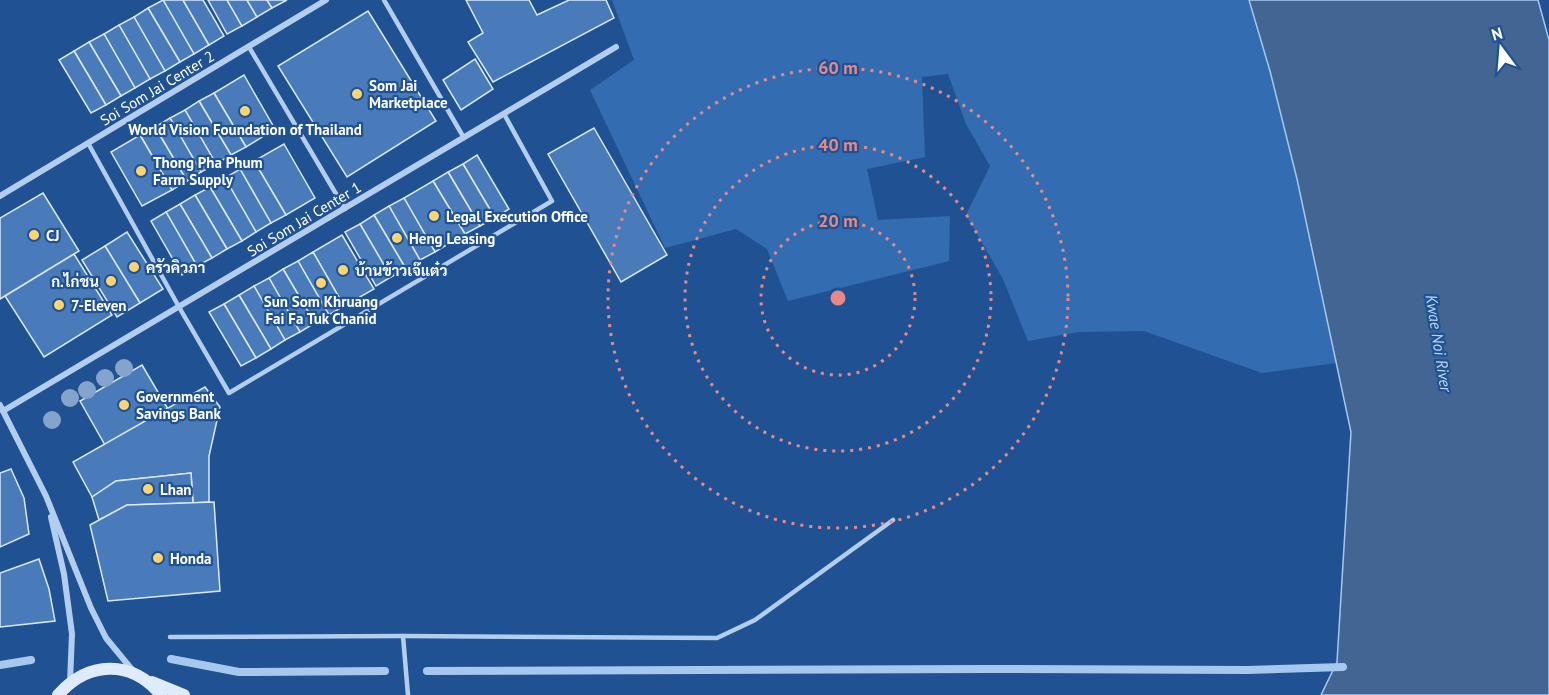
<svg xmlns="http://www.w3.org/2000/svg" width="1549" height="695" viewBox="0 0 1549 695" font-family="'PT Sans',Sarabun,sans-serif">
	<rect width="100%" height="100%" fill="#205293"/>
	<polygon fill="#346cb1" points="612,0 1249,0 1270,71 1297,179 1336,363 1262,373 1144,331 1079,332 1028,341 1003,279 966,215 990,166 966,124 948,74 922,77 925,157 867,169 878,220 950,216 949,261 788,301 767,249 736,229 665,248 590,90 634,60"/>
	<polygon fill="#426594" stroke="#a6c8ef" stroke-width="1.5" points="1249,0 1538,0 1549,40 1549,695 1321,695 1337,662 1351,432 1297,179 1270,71"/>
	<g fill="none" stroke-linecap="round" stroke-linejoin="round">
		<g stroke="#a6c8ef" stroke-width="8">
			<polyline points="171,659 239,672 385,671"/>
			<polyline points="0,665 31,660"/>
			<polyline points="427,671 987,669 1247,670 1343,667"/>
		</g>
	</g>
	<g fill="#497bba" stroke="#d8e8fa" stroke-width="1.5">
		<polygon points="163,0 183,0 209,45 194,54"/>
		<polygon points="163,0 194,54 180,62 148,8"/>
		<polygon points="183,0 203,0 224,36 209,45"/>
		<polygon points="208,0 227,0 242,26 227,34"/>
		<polygon points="227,0 247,0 257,17 242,26"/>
		<polygon points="247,0 267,0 272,8 257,17"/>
		<polygon points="267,0 287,0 272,8"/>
		<polygon points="466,0 529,0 537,15 569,0 606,0 614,18 493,82 468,42 483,33"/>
		<polygon points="148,8 180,62 165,71 134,17"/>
		<polygon points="368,11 436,121 347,177 278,66"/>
		<polygon points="134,17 165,71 150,79 119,25"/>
		<polygon points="119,25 150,79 135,88 104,34"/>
		<polygon points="104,34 135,88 121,96 89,42"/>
		<polygon points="89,42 121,96 106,105 74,51"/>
		<polygon points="74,51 106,105 91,113 59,60"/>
		<polygon points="475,59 493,89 461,110 443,80"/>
		<polygon points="244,75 275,129 246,147 214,93"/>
		<polygon points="214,93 246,147 231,155 199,101"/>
		<polygon points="199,101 231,155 216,164 185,110"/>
		<polygon points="185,110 216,164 201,172 170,118"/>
		<polygon points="170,118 201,172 187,181 155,127"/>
		<polygon points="155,127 187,181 172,190 140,135"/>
		<polygon points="594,128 667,255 621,282 548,154"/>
		<polygon points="140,135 172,190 142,206 111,152"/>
		<polygon points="284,144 315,198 286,215 254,161"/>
		<polygon points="477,155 509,209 495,218 463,164"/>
		<polygon points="254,161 286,215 271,223 240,169"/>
		<polygon points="463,164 495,218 480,226 448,172"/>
		<polygon points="240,169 271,223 256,232 225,178"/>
		<polygon points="448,172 480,226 465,234 433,181"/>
		<polygon points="225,178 256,232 242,241 210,187"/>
		<polygon points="433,181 465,234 435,252 404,198"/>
		<polygon points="210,187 242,241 227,249 195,195"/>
		<polygon points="43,193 79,251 0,299 0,218"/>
		<polygon points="195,195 227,249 212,258 180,204"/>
		<polygon points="404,198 435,252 420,260 389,206"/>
		<polygon points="180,204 212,258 197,266 166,212"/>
		<polygon points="389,206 420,260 406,269 374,215"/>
		<polygon points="166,212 197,266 182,275 151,221"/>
		<polygon points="374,215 406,269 391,277 360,224"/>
		<polygon points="360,224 391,277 376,286 345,232"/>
		<polygon points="127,232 163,289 140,303 105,246"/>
		<polygon points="342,235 374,289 344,306 313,252"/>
		<polygon points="105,246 140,303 117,317 82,260"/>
		<polygon points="313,252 344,306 329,315 298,261"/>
		<polygon points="74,254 112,315 44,357 5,296"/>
		<polygon points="298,261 329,315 315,323 283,269"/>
		<polygon points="283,269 315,323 300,332 269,278"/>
		<polygon points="269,278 300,332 285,340 254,286"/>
		<polygon points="254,286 285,340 271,349 239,295"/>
		<polygon points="239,295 271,349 256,358 224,304"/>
		<polygon points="224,304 256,358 241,366 209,312"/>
		<polygon points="142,365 168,409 105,445 80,401"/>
		<polygon points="205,387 220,407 209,456 209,502 193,503 191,473 116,481 92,497 73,462"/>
		<polygon points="11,469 24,498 29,534 0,547 0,473"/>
		<polygon points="191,473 193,503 127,505 99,520 92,497 116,481"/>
		<polygon points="214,502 220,591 108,601 90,525 127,505"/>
		<polygon points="39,559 49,589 55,621 0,627 0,573"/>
	</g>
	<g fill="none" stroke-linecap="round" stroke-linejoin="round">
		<g stroke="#b3cdee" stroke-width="4.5">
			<polyline points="384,0 464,138"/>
			<polyline points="249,47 345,209"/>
			<polyline points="88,143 179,307 229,393 552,201 504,114"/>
			<polyline points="403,636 408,695"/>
			<polyline points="170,637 403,636 717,638 755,620 893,520"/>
		</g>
		<g stroke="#b3cdee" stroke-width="6">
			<polyline points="0,196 326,0"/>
			<polyline points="0,405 46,496 91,608 106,638 134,672"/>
			<polyline points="3,411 616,47"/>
			<polyline points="51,517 64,574 72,634 70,682"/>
		</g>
		<g stroke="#dfebfa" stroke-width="12">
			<polyline points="152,682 184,695"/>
			<path d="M58,695C88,661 131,659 161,695"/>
		</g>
	</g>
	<g fill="#85a4cc">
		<circle cx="124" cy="368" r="9"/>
		<circle cx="105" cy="378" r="9"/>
		<circle cx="87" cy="390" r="9"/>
		<circle cx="70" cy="398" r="9"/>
		<circle cx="52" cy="420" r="9"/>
	</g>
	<g fill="none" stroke="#e88989" stroke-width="3" stroke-dasharray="3 6">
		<circle cx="838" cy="298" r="77"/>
		<circle cx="838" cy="298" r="153"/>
		<circle cx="838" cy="298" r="230"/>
	</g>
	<g fill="#fbd473" stroke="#205293" stroke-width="2">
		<circle cx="357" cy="94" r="6"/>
		<circle cx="245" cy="111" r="6"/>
		<circle cx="141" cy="171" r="6"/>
		<circle cx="434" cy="216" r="6"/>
		<circle cx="34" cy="235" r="6"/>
		<circle cx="397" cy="238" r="6"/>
		<circle cx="134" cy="267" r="6"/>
		<circle cx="343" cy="270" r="6"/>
		<circle cx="111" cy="281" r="6"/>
		<circle cx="321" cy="283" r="6"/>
		<circle cx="59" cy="305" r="6"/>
		<circle cx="124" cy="405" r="6"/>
		<circle cx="148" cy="489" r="6"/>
		<circle cx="158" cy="558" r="6"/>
	</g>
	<g text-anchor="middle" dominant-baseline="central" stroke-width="4.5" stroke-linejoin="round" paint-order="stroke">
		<g font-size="15" font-weight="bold" fill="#fff" stroke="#205293" text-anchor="start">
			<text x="369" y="85">Som Jai<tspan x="369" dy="17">Marketplace</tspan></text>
			<text x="245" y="129" text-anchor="middle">World Vision Foundation of Thailand</text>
			<text x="153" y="162">Thong Pha Phum<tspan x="153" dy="17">Farm Supply</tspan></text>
			<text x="446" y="216">Legal Execution Office</text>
			<text x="46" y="235">CJ</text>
			<text x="409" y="238">Heng Leasing</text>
			<text x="146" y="267">ครัวคิวภา</text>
			<text x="355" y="270">บ้านข้าวเจ๊แต๋ว</text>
			<text x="99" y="281" text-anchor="end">ก.ไก่ชน</text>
			<text x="321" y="301" text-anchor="middle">Sun Som Khruang<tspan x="321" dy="17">Fai Fa Tuk Chanid</tspan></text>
			<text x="71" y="305">7-Eleven</text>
			<text x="136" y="396">Government<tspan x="136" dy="17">Savings Bank</tspan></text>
			<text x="160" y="489">Lhan</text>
			<text x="170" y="558">Honda</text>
		</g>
		<g font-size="15" fill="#fff" stroke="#205293">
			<text transform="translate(157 88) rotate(-31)">Soi Som Jai Center 2</text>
			<text transform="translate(304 219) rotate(-31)">Soi Som Jai Center 1</text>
		</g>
		<g font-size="16" font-style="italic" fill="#bfd7f5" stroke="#205293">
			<text transform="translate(1439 343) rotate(81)">Kwae Noi River</text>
		</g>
	</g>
	<circle cx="838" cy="298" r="9" fill="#e88989" stroke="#205293" stroke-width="3"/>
	<g font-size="18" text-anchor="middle" font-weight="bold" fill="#e88989" stroke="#205293" stroke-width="4.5" stroke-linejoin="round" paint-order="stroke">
		<text x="838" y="74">60 m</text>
		<text x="838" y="151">40 m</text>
		<text x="838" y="227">20 m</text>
	</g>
	<g transform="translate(1501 48) rotate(344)" stroke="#205293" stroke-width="4.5" paint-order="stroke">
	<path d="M0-4.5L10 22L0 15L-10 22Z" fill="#ffffff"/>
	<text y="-9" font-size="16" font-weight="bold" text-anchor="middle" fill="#ffffff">N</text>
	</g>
</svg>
